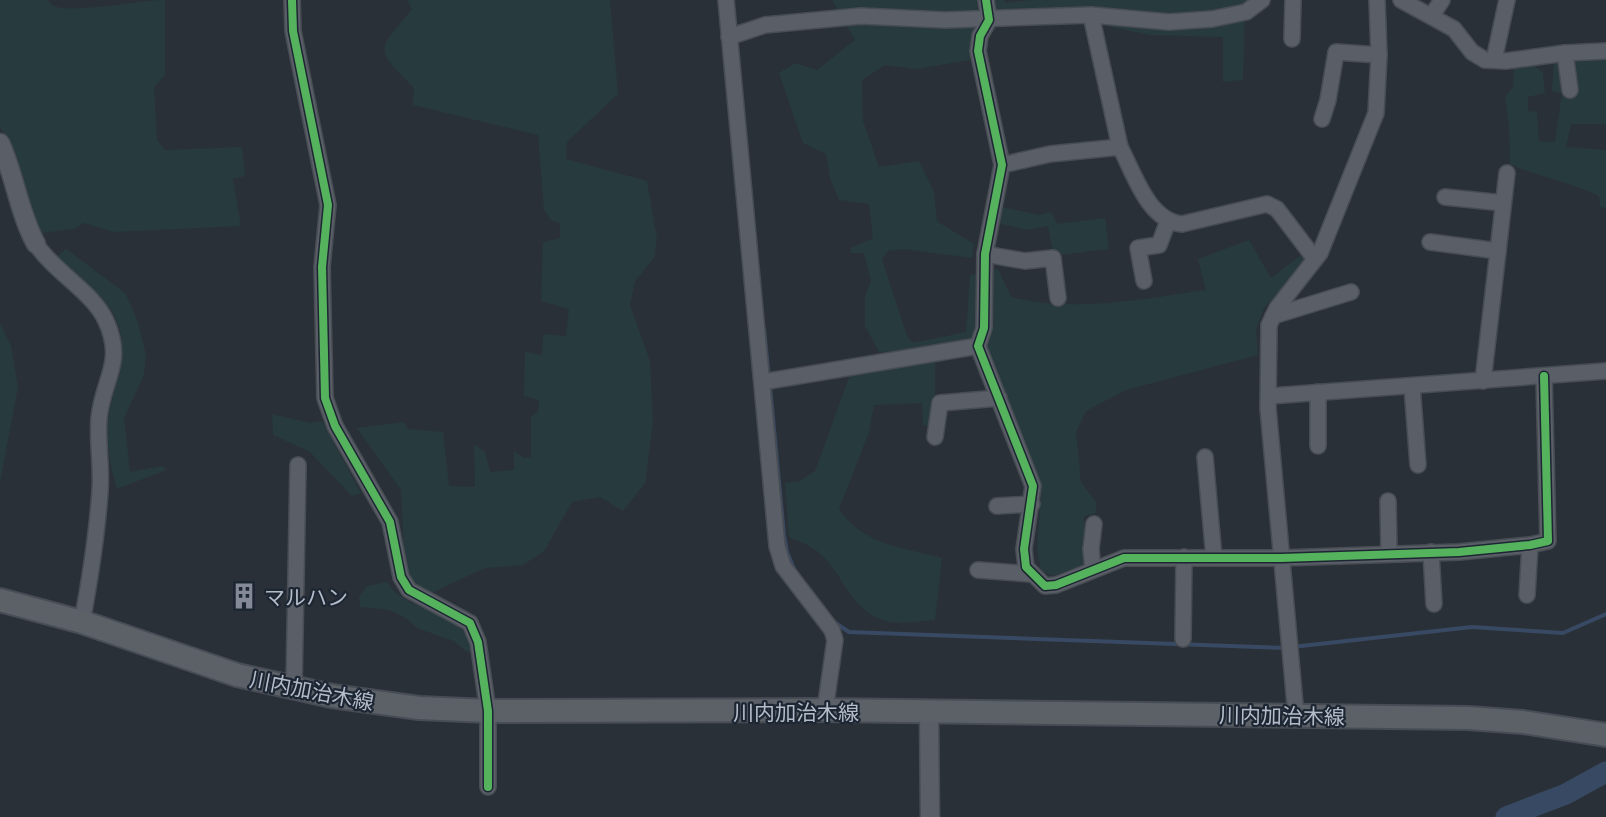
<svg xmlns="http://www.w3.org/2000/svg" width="1606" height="817" viewBox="0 0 1606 817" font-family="'Exo 2','Noto Sans JP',sans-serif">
	<rect width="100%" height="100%" fill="#2a3038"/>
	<g fill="#273a3e">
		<path d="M0,0H47C50,2 51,5 54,6C71,14 141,0 165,0V75L154,87L157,140L165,150L242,147L245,176L233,179L241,226L114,232L84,223L74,229L40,233L10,143L0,127Z"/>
		<path d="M407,0H610L618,94L567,142L566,159L647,181L657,238L654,258L635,281L630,305L650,361L653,422L645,483L623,511L600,497L572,502L544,551L523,565L485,568L429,594L412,586L405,569L401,490L357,428L404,422L408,429L443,432L449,486L475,487L474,444L485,452L490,472L514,470V451L524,458L531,457V417L538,412L539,400L524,396L525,352L542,355L543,334L566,336L569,309L541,301L543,242L560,238V223L551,220L544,210L538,135L413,105L414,88C374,47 376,53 412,9Z"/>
		<path d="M832,0H977C979,20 968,39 970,60L917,69L885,65L862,80L863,121L879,167L919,161L934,192L937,221L974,244L972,258L904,249L888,251L882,259L907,336L913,343L966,332L970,275L998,269L1011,297C1075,313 1141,299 1206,290L1198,259L1249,240L1271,278L1300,256L1306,260L1264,308L1256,329L1258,355L1126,390L1086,411L1076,432L1081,482L1096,502V513L1084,516L1086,564L1053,576L1041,570L1037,549L1041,492L985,348L879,352L865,326V296L871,281L864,253H851V248L873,238L869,204L839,200L830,178L826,154L803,143L779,73L795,63L817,70L855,40Z"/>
		<polygon points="990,0 1004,0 1006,3 1031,0 1250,0 1245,5 1243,80 1223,82 1223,37 1150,35 1106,26 1094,11 992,15"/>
		<path d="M1606,57V124H1571L1566,147L1606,150V208L1600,207L1599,196C1570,182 1538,177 1510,164L1509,126L1505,97L1513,87L1514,65L1532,63L1543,73L1545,93L1528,97V111L1537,112L1539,141L1555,142L1562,93L1552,91L1554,60Z"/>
		<polygon points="1002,207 1039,215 1051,212 1057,224 1105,218 1109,249 1059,255 1053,252 1048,226 1027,230 998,223"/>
		<path d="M66,249L125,293L137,319L146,355L144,375L124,418L130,472L163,466L166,470L117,489C111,467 105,444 108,421C112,384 133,356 115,317C105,296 73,273 55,258Z"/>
		<polygon points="0,323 11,346 18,387 0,483"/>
		<path d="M935,359V397L930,427L923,425L922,403L874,405L869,432L839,509C863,545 902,547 942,558L935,620C918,621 895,626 880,619C847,606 842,568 814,549C807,544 797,541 789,537L785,483L800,481L815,471L850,375Z"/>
		<polygon points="272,414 310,423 322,421 361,493 352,496 310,452 273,435"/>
		<path d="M387,582C404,611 445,607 465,633C469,639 472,648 475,654L466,651L454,641L419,629L407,619L390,610L360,607L359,597L367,586Z"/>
	</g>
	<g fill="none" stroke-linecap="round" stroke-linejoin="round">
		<g stroke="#384963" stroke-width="4">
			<polyline points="764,329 769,378"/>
			<polyline points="770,386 784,535 787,552 795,571"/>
			<polyline points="834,622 849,632 1285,648"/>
			<polyline points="1292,647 1472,627 1563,633 1606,614"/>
		</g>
		<polyline stroke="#384963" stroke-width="21" points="1506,817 1566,794 1606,772"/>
		<g stroke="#484c53" stroke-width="18">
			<g id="minor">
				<polyline points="292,0 293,31 328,205 322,267 325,398 335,426 390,522 401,577 409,590 470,623 478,642 488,711 488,787"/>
				<polyline points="726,0 777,546 783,566 832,630 835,640 825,710"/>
				<polyline points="986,0 989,20 980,36 978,51 1002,165 985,254 984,328 978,346 1033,486 1024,549 1026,567 1045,586 1056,585 1124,558 1281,558 1459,552 1530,545 1548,541 1544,376"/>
				<polyline points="1401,0 1454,29 1472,52 1485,60 1506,61 1565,53 1606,51"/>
				<polyline points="1091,15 1120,147"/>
				<polyline points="1432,15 1442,0"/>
				<polyline points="729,37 765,25 861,16 945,20 1091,15 1169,22 1212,19 1246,12 1262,0"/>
				<polyline points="1292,39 1293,0"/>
				<polyline points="1565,53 1570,90"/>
				<polyline points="1494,60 1507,0"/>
				<polyline points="1322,119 1328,100 1336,52 1379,55"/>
				<path d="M1002,165L1050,154L1120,147C1134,173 1148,221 1182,224L1267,204L1277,209L1315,259"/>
				<polyline points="1445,197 1503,203"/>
				<polyline points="1430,242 1498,251"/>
				<path d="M36,244C54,272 93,292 106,321C125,363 103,378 99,418C97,442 102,467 100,491C97,535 90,579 82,622"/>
				<polyline points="985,254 1025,261 1053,258 1058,298"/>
				<polyline points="1144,281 1138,248 1159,245 1168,221"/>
				<polyline points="1273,316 1351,292"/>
				<polyline points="1483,381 1507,173"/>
				<polyline points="762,382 978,346"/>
				<polyline points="1412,386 1418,465"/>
				<polyline points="1318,392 1318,446"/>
				<polyline points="1269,396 1606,371"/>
				<polyline points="935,437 940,403 999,398"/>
				<polyline points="1205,457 1214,558"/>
				<polyline points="1388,501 1389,552"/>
				<polyline points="997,506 1032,504"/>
				<polyline points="1431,552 1434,604"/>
				<polyline points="978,570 1031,574"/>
				<polyline points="1093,570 1091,549 1094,524"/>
				<polyline points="1527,595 1530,545"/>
				<polyline points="1183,639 1184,557"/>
				<polyline points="294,688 298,465"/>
				<polyline points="1296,715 1268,408 1269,325 1277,308 1320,253 1376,113 1379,55 1377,0"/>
			</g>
		</g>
		<g stroke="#484c53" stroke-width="21">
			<g id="tertiary">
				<path d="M0,143C15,176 19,213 36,244"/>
				<polyline points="929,712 930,817"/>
			</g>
		</g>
		<g stroke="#484c55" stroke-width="26">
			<polyline id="primary" points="0,600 82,622 237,675 332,696 419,708 488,711 825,710 1468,718 1523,722 1606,735"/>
		</g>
		<use href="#minor" stroke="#5a5e66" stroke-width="15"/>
		<use href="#tertiary" stroke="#5a5e66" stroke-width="18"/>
		<use href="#primary" stroke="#5c6168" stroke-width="22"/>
		<g stroke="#1d2633" stroke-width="11">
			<g id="cycleway">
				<polyline points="292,0 293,31 328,205 322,267 325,398 335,426 390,522 401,577 409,590 470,623 478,642 488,711 488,787"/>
				<polyline points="986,0 989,20 980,36 978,51 1002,165 985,254 984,328 978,346 1033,486 1024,549 1026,567 1045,586 1056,585 1124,558 1281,558 1459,552 1530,545 1548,541 1544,376"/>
			</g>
		</g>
		<use href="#cycleway" stroke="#56b35d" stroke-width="8"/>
	</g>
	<defs>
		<g id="building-bare" transform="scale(2.07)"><path d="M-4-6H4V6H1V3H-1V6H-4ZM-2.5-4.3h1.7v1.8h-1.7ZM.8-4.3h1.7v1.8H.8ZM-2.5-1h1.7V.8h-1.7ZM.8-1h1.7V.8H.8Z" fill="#848b96" stroke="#1d2633" stroke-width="2.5" paint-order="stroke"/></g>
	</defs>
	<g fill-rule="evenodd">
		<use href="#building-bare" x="244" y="596"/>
	</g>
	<g text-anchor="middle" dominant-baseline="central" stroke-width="4.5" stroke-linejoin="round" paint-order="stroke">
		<g font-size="21" fill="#b4bcc9" stroke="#1d2633" text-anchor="start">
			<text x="264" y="596">マルハン</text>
		</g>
		<g font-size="21" fill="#b4bcc9" stroke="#1d2633">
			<text transform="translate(312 690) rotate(11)">川内加治木線</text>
			<text x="796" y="711">川内加治木線</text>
			<text transform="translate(1282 715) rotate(1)">川内加治木線</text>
		</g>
	</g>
</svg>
